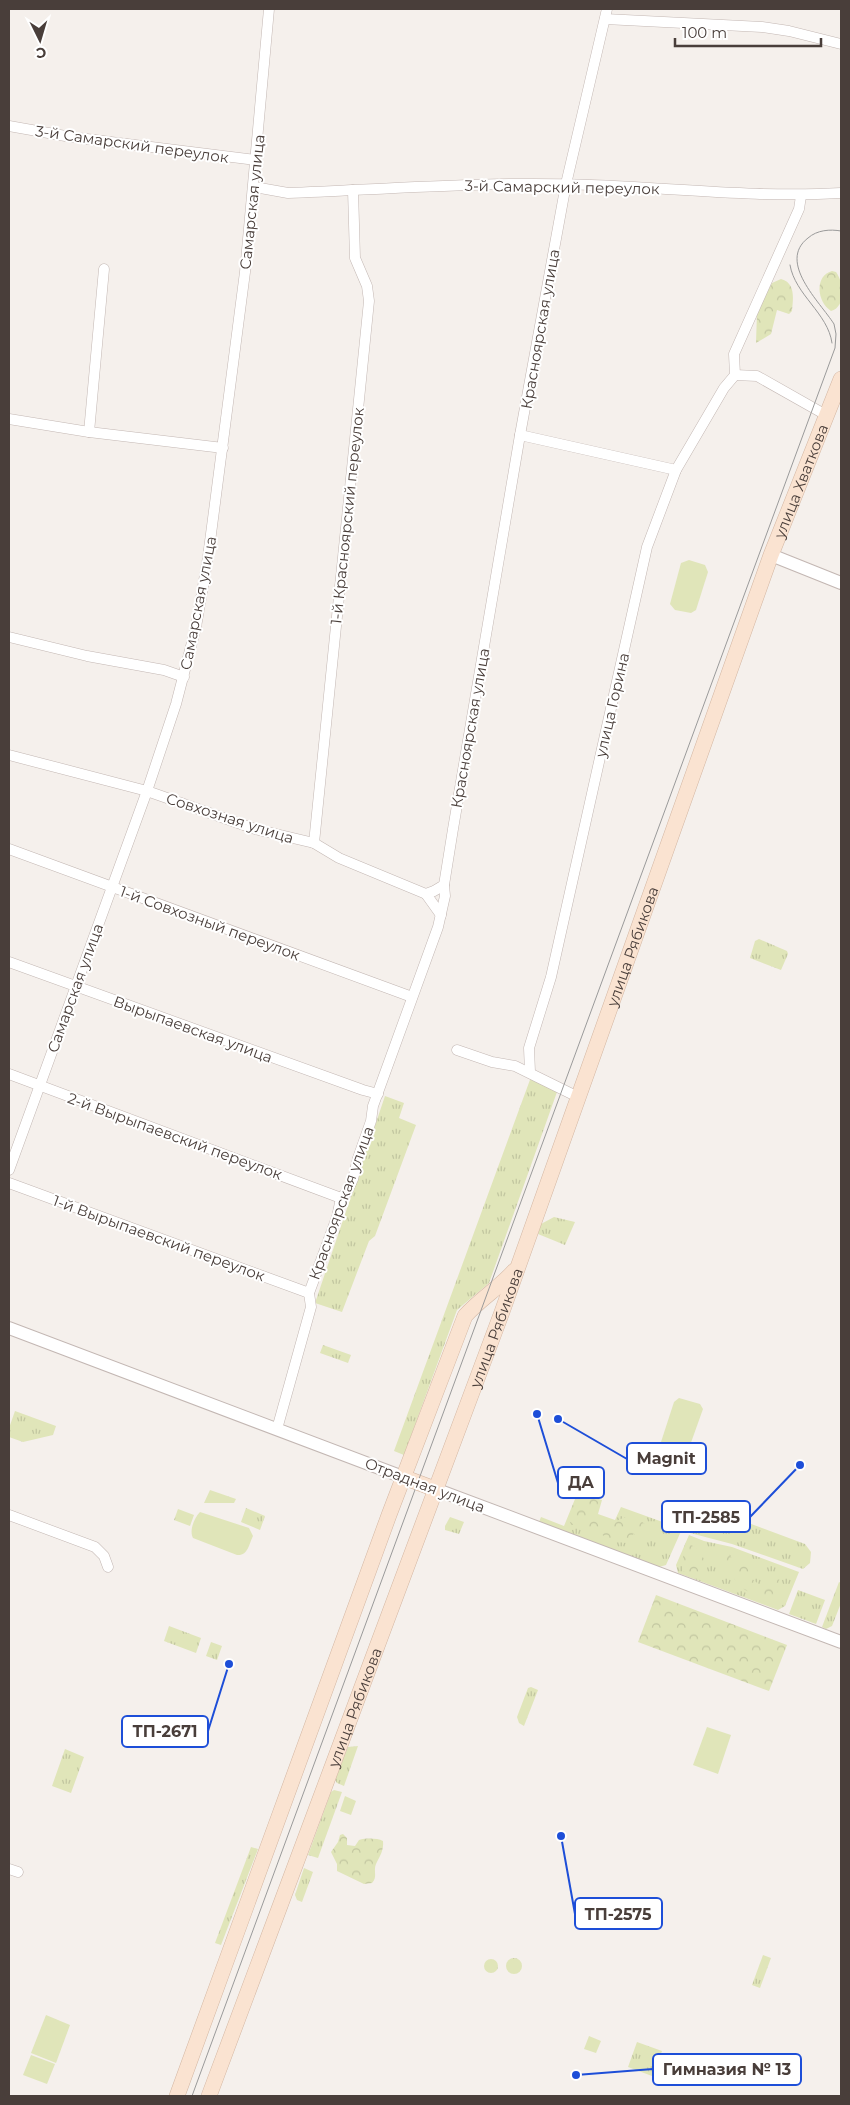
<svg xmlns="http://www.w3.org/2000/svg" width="850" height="2105" viewBox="0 0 850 2105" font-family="Montserrat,sans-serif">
	<defs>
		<pattern id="grass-tufts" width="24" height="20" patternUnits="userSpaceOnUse" patternTransform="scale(1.25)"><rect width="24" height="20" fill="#e0e5b9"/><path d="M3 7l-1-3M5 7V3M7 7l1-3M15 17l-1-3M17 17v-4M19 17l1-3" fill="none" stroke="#c2c6a0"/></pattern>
		<pattern id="forest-crowns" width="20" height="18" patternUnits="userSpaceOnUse" patternTransform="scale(1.25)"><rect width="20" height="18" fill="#e0e5b9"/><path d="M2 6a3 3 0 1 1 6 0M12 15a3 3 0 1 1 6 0" fill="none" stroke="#c2c6a0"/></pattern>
	</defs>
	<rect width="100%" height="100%" fill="#f5f0ec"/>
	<g fill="url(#grass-tufts)">
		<polygon points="759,939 787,951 788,954 781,970 750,958 755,941"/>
		<polygon points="531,1077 557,1092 489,1283 457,1310 404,1455 394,1451"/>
		<polygon points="385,1096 404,1103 399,1118 416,1125 375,1236 369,1241 342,1312 315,1303"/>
		<polygon points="554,1217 575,1222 565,1245 538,1234 541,1224"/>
		<polygon points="323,1345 351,1355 348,1363 320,1353"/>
		<polygon points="15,1411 56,1426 53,1435 23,1442 9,1437 9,1428"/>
		<polygon points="210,1490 236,1499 234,1503 204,1503"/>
		<polygon points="592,1497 602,1500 598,1514 615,1520 621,1507 682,1529 666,1565 659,1567 539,1522 541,1517 564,1526 575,1499"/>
		<polygon points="246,1508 265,1516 260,1530 241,1522"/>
		<polygon points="178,1509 194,1515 190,1526 174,1520"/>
		<polygon points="698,1514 715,1520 727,1515 805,1544 811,1552 810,1563 803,1569 732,1544 690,1533"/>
		<polygon points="450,1517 464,1522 459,1534 445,1530 445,1526"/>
		<polygon points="689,1535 704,1541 732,1547 799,1572 785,1606 778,1610 678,1573 676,1565"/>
		<polygon points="839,1582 841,1583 841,1603 832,1626 826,1629 822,1627"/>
		<polygon points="798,1590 825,1600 816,1624 789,1614"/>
		<polygon points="169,1626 201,1638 196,1653 164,1641"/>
		<polygon points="211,1642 222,1646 217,1660 206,1656"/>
		<polygon points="531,1687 538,1690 524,1726 519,1723 517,1717 528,1688"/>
		<polygon points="358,1746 344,1786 337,1783 335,1780 348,1747"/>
		<polygon points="65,1749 84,1757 71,1793 52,1786"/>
		<polygon points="334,1790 342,1792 318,1858 308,1855 331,1792"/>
		<polygon points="345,1796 356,1801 351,1815 340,1811"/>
		<polygon points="251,1847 258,1849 221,1945 215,1943"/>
		<polygon points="304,1868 313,1872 302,1902 297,1900 295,1895"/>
		<polygon points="763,1955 771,1958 760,1988 752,1985"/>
		<circle cx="514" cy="1966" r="8"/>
		<circle cx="491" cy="1966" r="7"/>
		<polygon points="637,2042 662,2051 652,2076 628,2067"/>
	</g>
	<g fill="url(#forest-crowns)">
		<path d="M832,271L836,272C844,283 846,307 831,311C817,302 814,276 832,271Z"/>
		<path d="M781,279C796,283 793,299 792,311L789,314L777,310L771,334L756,343L757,312L772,283Z"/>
		<path d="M592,1498L600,1502L597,1515L615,1522C627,1515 632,1515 645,1524L644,1535L641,1537L633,1534L631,1542C620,1544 613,1541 604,1536C596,1530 591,1535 582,1525H571L569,1519L575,1502Z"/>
		<polygon points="687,1543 695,1547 708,1564 705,1573 696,1577 683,1571 683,1552"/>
		<path d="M716,1549L727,1552L735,1562L750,1565L753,1570L748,1576L760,1585L777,1579L780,1580L784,1587C783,1606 750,1595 741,1587C735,1581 730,1572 726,1565L718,1564L715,1561Z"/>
		<polygon points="656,1595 787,1645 769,1691 638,1642"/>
		<path d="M343,1834L347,1838V1845L355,1846L359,1840C366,1838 377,1838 383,1841C384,1850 380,1856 376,1864C373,1871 378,1877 372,1883L364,1884L337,1871V1864L331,1852L338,1842L340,1835Z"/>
	</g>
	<g fill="#e0e5b9">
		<polygon points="689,560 705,565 708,572 696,610 691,613 675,610 670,604 681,563"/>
		<polygon points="679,1398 700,1404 703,1409 688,1451 681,1455 665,1449 661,1442 674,1402"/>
		<path d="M200,1512L249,1528L253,1536C249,1544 248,1556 237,1555L193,1538C189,1531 194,1518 200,1512Z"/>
		<polygon points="707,1727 731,1735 718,1774 693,1765"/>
		<polygon points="46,2015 70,2025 56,2063 31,2053"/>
		<polygon points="589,2036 601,2041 596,2053 584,2049"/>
		<polygon points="31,2055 55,2064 47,2084 23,2075"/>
	</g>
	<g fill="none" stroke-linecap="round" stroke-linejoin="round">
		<g stroke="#c3b7b3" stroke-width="11">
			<g id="minor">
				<polyline points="605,19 762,27 789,31 841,44"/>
				<polyline points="9,126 71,137 256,160"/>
				<path d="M254,187L288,193C389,189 490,181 591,185C674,188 758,198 841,193"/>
				<polyline points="735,375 757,376 826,415"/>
				<polyline points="9,419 89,432 223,448"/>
				<polyline points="89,432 104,269"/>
				<polyline points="520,435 676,470"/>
				<polyline points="9,637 87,656 164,670 184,677"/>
				<polyline points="9,755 147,791 255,829 314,843 339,858 426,894 434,891 444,885"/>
				<polyline points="314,843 369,301 367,286 355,258 353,190"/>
				<polyline points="9,849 412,997"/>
				<polyline points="426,894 441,915"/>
				<polyline points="9,962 363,1090 378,1094"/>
				<polyline points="457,1050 492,1062 515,1066 578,1097"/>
				<polyline points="530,1072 529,1048 551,977 647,547 676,470 724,388 735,375 734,354 799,209 801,196"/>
				<polyline points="9,1074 341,1198"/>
				<polyline points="9,1170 147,791 176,704 196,627 208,557 245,272 269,9"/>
				<polyline points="9,1183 309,1293"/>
				<polyline points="277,1429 311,1307 309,1293 337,1217 341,1198 347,1192 353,1179 358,1158 371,1121 373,1106 438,927 445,896 444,885 453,829 520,435 566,184 607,9"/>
				<polyline points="9,1515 95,1547 104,1556 108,1567"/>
				<polyline points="9,1869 18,1872"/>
			</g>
		</g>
		<g stroke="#c3b7b3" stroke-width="14">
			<g id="tertiary">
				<polyline points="771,555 841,583"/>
				<polyline points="9,1328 403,1477"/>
				<polyline points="435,1489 841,1642"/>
			</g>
		</g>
		<g stroke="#d3b6a2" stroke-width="16">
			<g id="secondary">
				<polyline points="403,1477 435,1489"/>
				<path d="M177,2096L389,1515L465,1316C480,1299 499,1288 514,1271"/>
				<path id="s1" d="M209,2096L502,1312L771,555L841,379"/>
			</g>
		</g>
		<use href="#minor" stroke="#fff" stroke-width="10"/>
		<use href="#tertiary" stroke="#fff" stroke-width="12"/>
		<use href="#secondary" stroke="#fae3d1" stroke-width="15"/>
		<g stroke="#9a9a9a" stroke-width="1">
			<path d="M790,265C795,295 828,313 832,343"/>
			<path d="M192,2096L835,348L836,334L834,324C820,302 777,262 808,238C817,230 830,229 841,231"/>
		</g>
	</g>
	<g text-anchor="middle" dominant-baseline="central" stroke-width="4" stroke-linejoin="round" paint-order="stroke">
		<g font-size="15" fill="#493e3a" stroke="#fff">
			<text transform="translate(132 144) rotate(8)">3-й Самарский переулок</text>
			<text transform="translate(562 187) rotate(1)">3-й Самарский переулок</text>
			<text transform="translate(252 202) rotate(-84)">Самарская улица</text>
			<text transform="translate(540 329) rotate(-80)">Красноярская улица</text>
			<text stroke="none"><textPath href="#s1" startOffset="1720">улица Хваткова</textPath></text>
			<text transform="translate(347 516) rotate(-84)">1-й Красноярский переулок</text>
			<text transform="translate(198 603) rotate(-79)">Самарская улица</text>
			<text transform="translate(612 705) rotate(-77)">улица Горина</text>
			<text transform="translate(470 728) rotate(-80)">Красноярская улица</text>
			<text transform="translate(230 818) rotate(18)">Совхозная улица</text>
			<text transform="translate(210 923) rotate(20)">1-й Совхозный переулок</text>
			<text stroke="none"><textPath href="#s1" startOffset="1225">улица Рябикова</textPath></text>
			<text transform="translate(75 988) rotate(-70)">Самарская улица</text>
			<text transform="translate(193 1029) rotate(20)">Вырыпаевская улица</text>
			<text transform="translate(175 1136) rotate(20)">2-й Вырыпаевский переулок</text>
			<text transform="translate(341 1203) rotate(-70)">Красноярская улица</text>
			<text transform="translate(159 1238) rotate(20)">1-й Вырыпаевский переулок</text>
			<text stroke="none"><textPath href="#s1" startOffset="820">улица Рябикова</textPath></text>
			<text transform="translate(425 1485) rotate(21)">Отрадная улица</text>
			<text stroke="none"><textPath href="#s1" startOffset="415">улица Рябикова</textPath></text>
		</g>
	</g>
	<path fill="none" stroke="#1d4ed8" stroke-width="2" d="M558 1419L627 1459M537 1414L558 1483M800 1465L750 1517M229 1664L208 1731M561 1836L575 1914M576 2075L653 2069"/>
	<g fill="#1d4ed8" stroke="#fff" stroke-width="2">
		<circle cx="558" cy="1419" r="5"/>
		<circle cx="537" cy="1414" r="5"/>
		<circle cx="800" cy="1465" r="5"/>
		<circle cx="229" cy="1664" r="5"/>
		<circle cx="561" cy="1836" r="5"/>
		<circle cx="576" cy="2075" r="5"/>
	</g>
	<g fill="#fff" stroke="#1d4ed8" stroke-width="2">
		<rect x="627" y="1443" width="79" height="31" rx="5"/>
		<rect x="558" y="1467" width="46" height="31" rx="5"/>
		<rect x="662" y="1501" width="88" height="31" rx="5"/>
		<rect x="122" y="1716" width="86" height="31" rx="5"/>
		<rect x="575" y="1898" width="87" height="31" rx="5"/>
		<rect x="653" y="2054" width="148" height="31" rx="5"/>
	</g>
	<g font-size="16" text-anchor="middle" font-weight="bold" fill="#493e3a">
		<text x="666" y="1464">Magnit</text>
		<text x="581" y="1488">ДА</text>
		<text x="706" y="1523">ТП-2585</text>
		<text x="165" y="1737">ТП-2671</text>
		<text x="618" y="1920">ТП-2575</text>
		<text x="727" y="2075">Гимназия № 13</text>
	</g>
	<rect width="850" height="2105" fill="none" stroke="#493e3a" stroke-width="20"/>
	<g transform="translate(40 40) rotate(175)" stroke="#ffffff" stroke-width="4" paint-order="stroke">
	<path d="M0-4L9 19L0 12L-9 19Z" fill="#493e3a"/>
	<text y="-8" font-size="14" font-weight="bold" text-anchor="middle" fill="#493e3a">С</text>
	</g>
	<path d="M675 38v8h146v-8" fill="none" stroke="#493e3a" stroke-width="2.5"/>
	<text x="682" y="38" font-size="15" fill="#493e3a" stroke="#ffffff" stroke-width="4" paint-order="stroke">100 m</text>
</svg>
